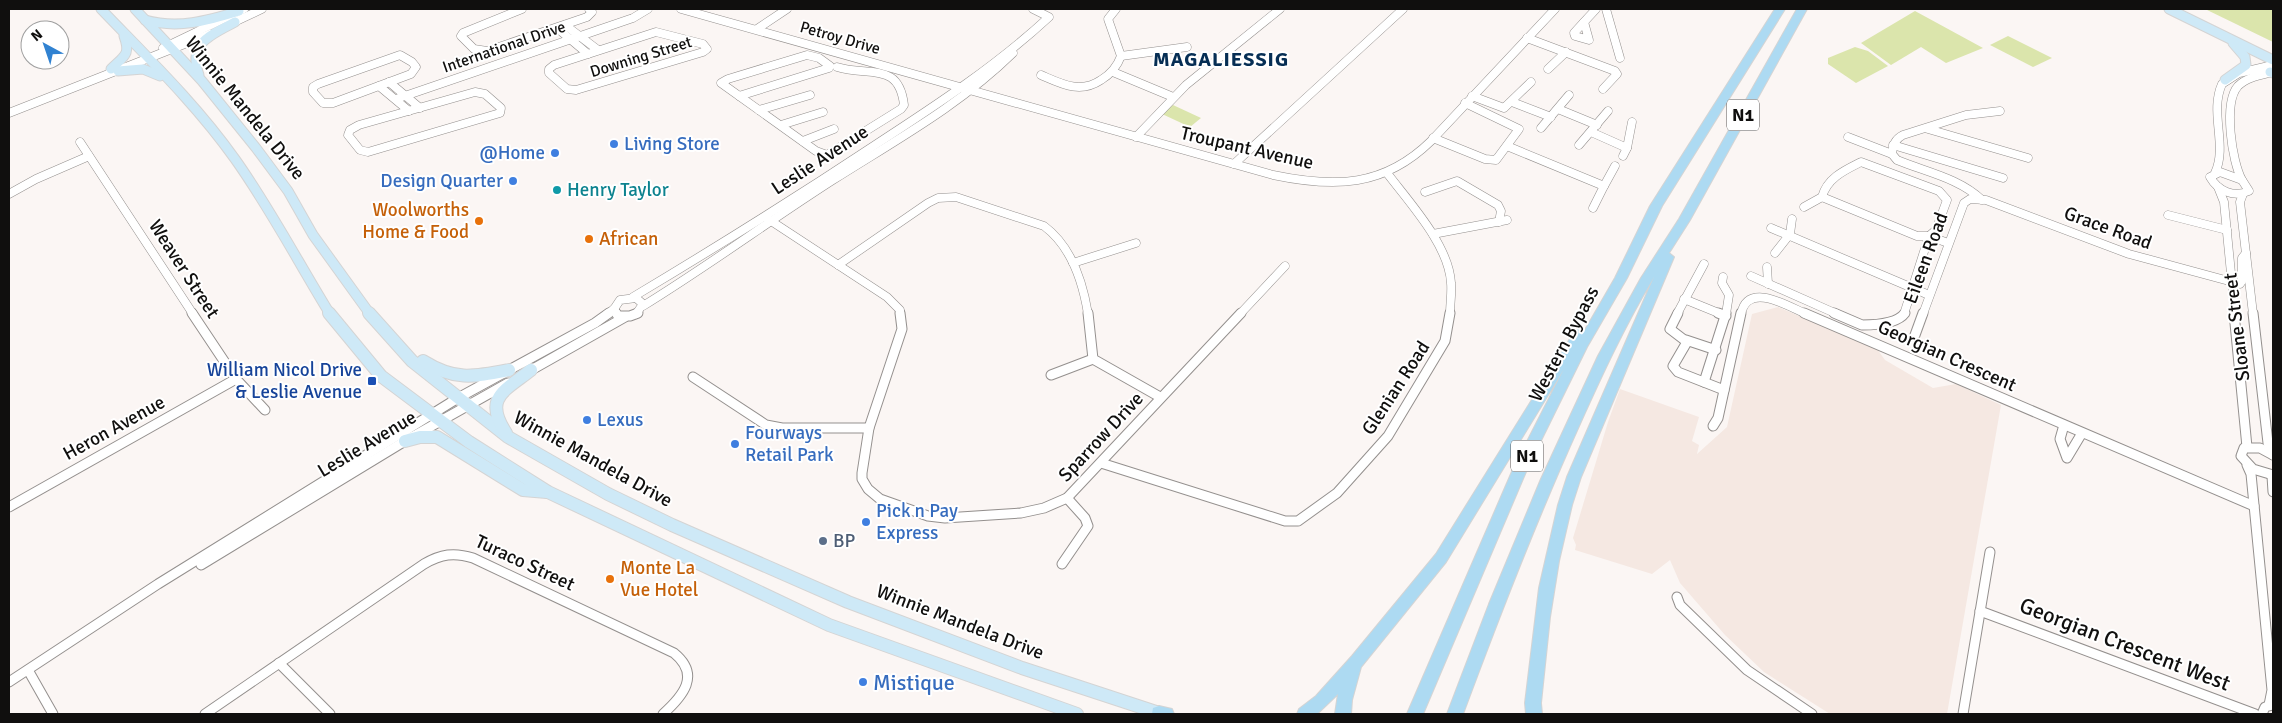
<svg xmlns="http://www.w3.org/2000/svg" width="2282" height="723" viewBox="0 0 2282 723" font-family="Signika,sans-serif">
	<rect width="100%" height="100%" fill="#fbf6f4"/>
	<polygon fill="#f5e8e2" points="1778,307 1877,349 1885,360 1933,388 1956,384 2001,405 1947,714 1830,714 1764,672 1725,635 1680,583 1670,560 1652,574 1575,550 1576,545 1573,538 1608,422 1620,389 1699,417 1692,441 1699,445 1697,454 1727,427 1752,314"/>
	<g fill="#dbe5ac">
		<polygon points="2205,9 2273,9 2273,42"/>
		<polygon points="1915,11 1983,48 1946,63 1921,47 1891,65 1861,43"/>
		<polygon points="2008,36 2052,58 2033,67 1990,45"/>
		<polygon points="1855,47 1868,51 1888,66 1856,83 1828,64 1828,58"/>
		<polygon points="1173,105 1201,118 1190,127 1162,114"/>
	</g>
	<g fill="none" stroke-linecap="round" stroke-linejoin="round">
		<g stroke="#94908e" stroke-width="9">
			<g id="minor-far1">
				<polyline points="522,9 463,33 461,36 474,49 487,51 587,17 592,12 589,9"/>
				<path d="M681,9L1273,175C1335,188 1384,187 1431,141L1555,9"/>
				<polyline points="1606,9 1620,58"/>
				<polygon points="1584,22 1589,40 1575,36 1574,33"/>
				<polyline points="1584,22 1596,9"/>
				<polyline points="228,25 262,9"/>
				<polyline points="565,25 598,50"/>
				<polyline points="557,28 588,54"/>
				<polyline points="757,29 787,9"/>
				<polygon points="656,32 703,44 707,49 703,52 576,90 567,89 549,73 549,69 554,65"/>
				<polyline points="1527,38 1615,71 1617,74 1603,89"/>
				<polyline points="163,48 244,9"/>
				<polygon points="400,55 412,62 416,67 411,74 333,103 323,103 313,92 313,87 318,84"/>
				<polyline points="1121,56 1187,47"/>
				<path d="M830,66L819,58L807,55L728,79L721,83L816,151L827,155L901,109L904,105C899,61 869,77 837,67"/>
				<polyline points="1548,69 1566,52"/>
				<polyline points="1113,72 1173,97"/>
				<path d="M1041,75C1062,84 1080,94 1101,80C1111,74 1117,67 1121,56L1108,19L1116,9"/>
				<polyline points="389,82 420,108"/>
				<polyline points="379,86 409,111"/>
				<polygon points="475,92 485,94 501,108 500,113 368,152 360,150 348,135 350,130 359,125"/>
				<polyline points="739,96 829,68"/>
				<polyline points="1472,96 1504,108 1531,82"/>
				<polyline points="396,99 633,18 648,9"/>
				<polyline points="1512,102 1551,117"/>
				<polyline points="1558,109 1597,125"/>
				<polyline points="759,110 810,95"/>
				<polyline points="9,113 210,34"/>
				<polyline points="781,125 823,112"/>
				<polyline points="1541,128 1569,95"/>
				<polyline points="1928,129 2028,158"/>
				<polyline points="1591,132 1627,148"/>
				<polyline points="1136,137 1186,85 1280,9"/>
				<polyline points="1848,137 1892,154"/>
				<polyline points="1433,138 1485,159 1496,160 1519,129 1465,103"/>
				<polyline points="803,141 834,129"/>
				<polyline points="80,142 193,314"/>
				<polyline points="1579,145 1608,111"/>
				<polyline points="1893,145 2003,178"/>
				<polyline points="1507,146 1604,186 1593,208"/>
				<polyline points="1623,156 1627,148 1632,122"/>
				<polyline points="1234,164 1403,9"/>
				<path d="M2220,172L2242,180L2249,191C2234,198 2218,191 2210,177Z"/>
				<path d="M1387,173C1409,202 1449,245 1451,283C1452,293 1450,304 1450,314"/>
				<path d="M2215,173C2228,145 2209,113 2222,84L2239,73L2273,65"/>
				<path d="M2242,180C2232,162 2223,103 2238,86C2247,77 2261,75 2273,72"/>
				<polyline points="1604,186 1615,166"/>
				<polyline points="2218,187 2224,202 2235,314"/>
				<polyline points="1425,192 1457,181 1498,205 1501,211 1499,222"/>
				<polyline points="9,194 36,179 89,156"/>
				<polyline points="2243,194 2240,202 2253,314"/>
				<polyline points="1822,197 1917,236 1929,236 1948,243"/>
				<path d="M1982,200C1959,178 1926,172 1897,160L1892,154C1893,145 1895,139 1903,135L1966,115L2000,111"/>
				<path d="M1804,207L1822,197C1827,178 1845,170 1861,162L1939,191L1947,200L1936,230L1929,236L1904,314"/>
				<polyline points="2168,215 2227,230"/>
				<polyline points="765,217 887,297 900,310 900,314"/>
				<polyline points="1771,228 1929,295"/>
				<polyline points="1433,234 1507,220"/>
				<polyline points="1775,253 1790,234 1792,219"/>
				<polyline points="1073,263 1136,243"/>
				<path d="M838,265L928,203L938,198L956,197L1044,226C1071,246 1083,283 1088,314"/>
				<polyline points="1767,267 1768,284"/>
				<polyline points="1751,276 1837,314"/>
				<polyline points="1723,277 1722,283 1729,295 1726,314"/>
				<path d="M633,297C715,248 795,198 875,145C935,106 996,66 1049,17L1033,9"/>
				<polyline points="1684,299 1721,314"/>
				<path d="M643,306C708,266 769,221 833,180C896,140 960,105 1013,53"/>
				<polyline points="614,309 617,314"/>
				<polyline points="614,309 620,300 636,298 643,304 636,314"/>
				<polyline points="607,314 614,309"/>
				<polyline points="1240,314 1285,266"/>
				<polyline points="1677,314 1704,264"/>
				<path d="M1741,314C1748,281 1788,306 1806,314"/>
				<polyline points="1923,314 1964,203 1970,199 1986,200 2129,254 2240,284 2242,281 2242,258 2246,253"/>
			</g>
		</g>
		<g stroke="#94908e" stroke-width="11">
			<g id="minor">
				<polyline points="192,313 236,379 265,410"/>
				<polyline points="616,313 618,316 630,316 638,313"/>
				<polyline points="900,313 902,329 869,428 862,473 862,479 868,489 880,499 928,516 945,518 1021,513 1044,508 1067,498 1241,313"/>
				<polyline points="1088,313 1093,359 1160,397"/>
				<polyline points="1678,313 1670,329 1687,342 1673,366 1678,372 1724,390"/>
				<polyline points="1718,313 1726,316"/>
				<polyline points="1804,313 2254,506"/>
				<path d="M1834,313L1862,325C1875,325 1897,324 1905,313"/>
				<polyline points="2234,313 2247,447"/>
				<polyline points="2253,313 2268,443 2273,455"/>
				<polyline points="1915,335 1923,313"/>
				<polyline points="1686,340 1716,350"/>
				<polyline points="526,373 625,317"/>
				<polyline points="1051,375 1093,359"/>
				<polyline points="693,377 766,425 782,428 869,428"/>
				<polyline points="1704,382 1726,313"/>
				<polyline points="2064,425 2060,439 2067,458 2082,433"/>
				<polyline points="1713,426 1718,418 1741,313"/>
				<polyline points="2273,455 2260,448 2244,448 2241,456 2253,469 2273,475"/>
				<polyline points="1101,463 1285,521 1298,521 1337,493 1388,436 1445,341 1450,313"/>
				<polyline points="2247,465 2251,474 2272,690 2269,705"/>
				<polyline points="2272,476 2273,492"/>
				<polyline points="9,507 236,379"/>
				<polyline points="1062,564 1088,526 1085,518 1067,498"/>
				<polyline points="201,565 405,441 508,383"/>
				<polyline points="1677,597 1680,605 1747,670 1812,714"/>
				<polyline points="1980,611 2255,714"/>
				<polyline points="279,663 330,714"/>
				<polyline points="28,670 53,714"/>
				<polyline points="9,682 158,584 458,398 595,323 609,313"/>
				<path d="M205,714L424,564C441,554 454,552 473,558L674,653C701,675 683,696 663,714"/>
				<polyline points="1963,714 1990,552"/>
				<polyline points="2262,714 2265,707 2273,705"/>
			</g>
		</g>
		<g stroke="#d4d4d4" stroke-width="11">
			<g id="major-far1">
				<path d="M101,9C147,57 196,104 235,159C270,208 298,262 330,314"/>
				<polyline points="135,9 202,81 256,148 288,191 313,235 370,314"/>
				<polyline points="2169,9 2273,60"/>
				<path d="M145,20C178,29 207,21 239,11"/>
				<path d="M111,69C124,56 131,55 124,36"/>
				<polyline points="118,71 143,69 160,76"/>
				<polyline points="2270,72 2273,73"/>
				<path d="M199,75C187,43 211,35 235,22"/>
				<polyline points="2225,80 2246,65 2245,57 2233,43"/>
			</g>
		</g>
		<g stroke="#d4d4d4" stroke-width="14">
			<g id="major">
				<polyline points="329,313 381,376 469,442 548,492 829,625 1077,714"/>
				<polyline points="369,313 412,361 508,437 608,494 672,525 848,602 1022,668 1162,714"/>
				<path d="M423,361C455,381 473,377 509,370"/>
				<path d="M506,433C483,398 504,391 531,370"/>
				<polyline points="405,441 420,437 437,437 523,490 547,492"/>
			</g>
		</g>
		<g stroke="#d4d4d4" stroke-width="2">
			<g id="highway">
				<polygon points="1775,9 1785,9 1662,206 1627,278 1587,347 1528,467 1423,714 1407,714 1514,467 1564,369 1446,562 1361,667 1352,700 1351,714 1335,714 1338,694 1317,714 1297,714 1299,709 1316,696 1352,656 1436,554 1576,329 1580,328 1585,330 1615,278 1650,206"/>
				<path d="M1797,9H1807L1690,220L1669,253L1674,257L1581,477L1572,505L1559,561L1550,617L1541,703L1542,714H1526L1525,703L1539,588L1558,505L1567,477L1654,277C1625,325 1602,375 1579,426C1536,521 1499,617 1463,714H1447L1489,604L1541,479L1598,356L1641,278L1679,219Z"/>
				<polygon points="1159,706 1172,709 1174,714 1152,714 1153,708"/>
			</g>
		</g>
		<use href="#minor-far1" stroke="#fff" stroke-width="8"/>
		<use href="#minor" stroke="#fff" stroke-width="9"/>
		<use href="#major-far1" stroke="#cee9f7" stroke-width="9"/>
		<use href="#major" stroke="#cee9f7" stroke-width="12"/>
		<use href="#highway" fill="#addaf2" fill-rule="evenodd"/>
	</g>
	<g fill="#3f7fe0" stroke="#fff" stroke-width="2">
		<circle cx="614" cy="144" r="5"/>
		<circle cx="555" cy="153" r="5"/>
		<circle cx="513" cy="181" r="5"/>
		<circle cx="587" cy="420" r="5"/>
		<circle cx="735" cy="444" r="5"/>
		<circle cx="866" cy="522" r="5"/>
		<circle cx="863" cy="682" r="5"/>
	</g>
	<circle fill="#0f9aa8" stroke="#fff" stroke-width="2" cx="557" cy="190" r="5"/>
	<g fill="#e8710a" stroke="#fff" stroke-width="2">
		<circle cx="479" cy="221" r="5"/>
		<circle cx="589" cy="239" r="5"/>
		<circle cx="610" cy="579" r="5"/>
	</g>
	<rect fill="#1a4fb4" stroke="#fff" stroke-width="2" x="367" y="376" width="10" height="10" rx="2.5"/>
	<circle fill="#5c6f8a" stroke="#fff" stroke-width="2" cx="823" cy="541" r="5"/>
	<g text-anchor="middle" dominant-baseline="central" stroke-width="4" stroke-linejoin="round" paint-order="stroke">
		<g font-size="16" fill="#100f0e" stroke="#fff">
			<text transform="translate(840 38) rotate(16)">Petroy Drive</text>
			<text transform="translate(504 47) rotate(-19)">International Drive</text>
			<text transform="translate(641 57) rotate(-17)">Downing Street</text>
		</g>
		<g fill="#fff" stroke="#585756" stroke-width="1">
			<rect x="1727" y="99.5" width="32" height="31" rx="4"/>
			<rect x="1511" y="440.5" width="32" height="31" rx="4"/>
		</g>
		<g font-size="18" font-weight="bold" fill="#100f0e">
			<text x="1743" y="115">N1</text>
			<text x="1527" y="456">N1</text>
		</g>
		<g font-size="19" fill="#100f0e" stroke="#fff">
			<text transform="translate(245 108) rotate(51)">Winnie Mandela Drive</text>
			<text transform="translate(1247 148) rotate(13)">Troupant Avenue</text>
			<text transform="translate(820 160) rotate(-33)">Leslie Avenue</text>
			<text transform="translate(2108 228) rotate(20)">Grace Road</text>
			<text transform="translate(1926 258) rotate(-70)">Eileen Road</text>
			<text transform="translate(184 269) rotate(57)">Weaver Street</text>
			<text transform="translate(2237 327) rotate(-97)">Sloane Street</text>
			<text transform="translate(1564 344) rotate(-62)">Western Bypass</text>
			<text transform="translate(1947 356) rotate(24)">Georgian Crescent</text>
			<text transform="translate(1396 388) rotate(-57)">Glenian Road</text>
			<text transform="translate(114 428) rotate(-29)">Heron Avenue</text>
			<text transform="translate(1101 437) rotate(-47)">Sparrow Drive</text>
			<text transform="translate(367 444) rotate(-31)">Leslie Avenue</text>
			<text transform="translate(593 459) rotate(29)">Winnie Mandela Drive</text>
			<text transform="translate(525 563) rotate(25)">Turaco Street</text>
			<text transform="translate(960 622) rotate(21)">Winnie Mandela Drive</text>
		</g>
		<g font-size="19" fill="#366cbe" stroke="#fff" text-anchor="start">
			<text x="624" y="144">Living Store</text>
			<text x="545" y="153" text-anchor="end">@Home</text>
			<text x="503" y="181" text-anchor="end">Design Quarter</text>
			<text x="597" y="420">Lexus</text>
			<text x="745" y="433">Fourways<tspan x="745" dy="22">Retail Park</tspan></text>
			<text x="876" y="511">Pick n Pay<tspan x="876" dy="22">Express</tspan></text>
		</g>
		<g font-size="19" fill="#0d838f" stroke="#fff" text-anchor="start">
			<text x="567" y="190">Henry Taylor</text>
		</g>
		<g font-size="19" fill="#c56008" stroke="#fff" text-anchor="start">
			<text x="469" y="210" text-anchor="end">Woolworths<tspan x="469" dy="22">Home &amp; Food</tspan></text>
			<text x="599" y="239">African</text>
			<text x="620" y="568">Monte La<tspan x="620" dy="22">Vue Hotel</tspan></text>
		</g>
		<g font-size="19" fill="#164399" stroke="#fff" text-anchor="end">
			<text x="362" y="370">William Nicol Drive<tspan x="362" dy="22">&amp; Leslie Avenue</tspan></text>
		</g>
		<g font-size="19" fill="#4e5e75" stroke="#fff" text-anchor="start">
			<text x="833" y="541">BP</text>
		</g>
		<g font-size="20" font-weight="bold" letter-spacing="1" fill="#062e54" stroke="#fff">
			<text x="1221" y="59">MAGALIESSIG</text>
		</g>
		<g font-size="22" fill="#100f0e" stroke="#fff">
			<text transform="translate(2125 644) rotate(21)">Georgian Crescent West</text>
		</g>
		<g font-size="22" fill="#366cbe" stroke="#fff" text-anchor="start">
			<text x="873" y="682">Mistique</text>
		</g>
	</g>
	<rect width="2282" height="723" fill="none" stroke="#100f0e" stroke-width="20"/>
	<g transform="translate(45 45) rotate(320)"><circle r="24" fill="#ffffff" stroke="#9f9f9f"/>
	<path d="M0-4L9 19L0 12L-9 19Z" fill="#3182d1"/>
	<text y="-8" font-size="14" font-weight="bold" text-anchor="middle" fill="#100f0e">N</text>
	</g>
</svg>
